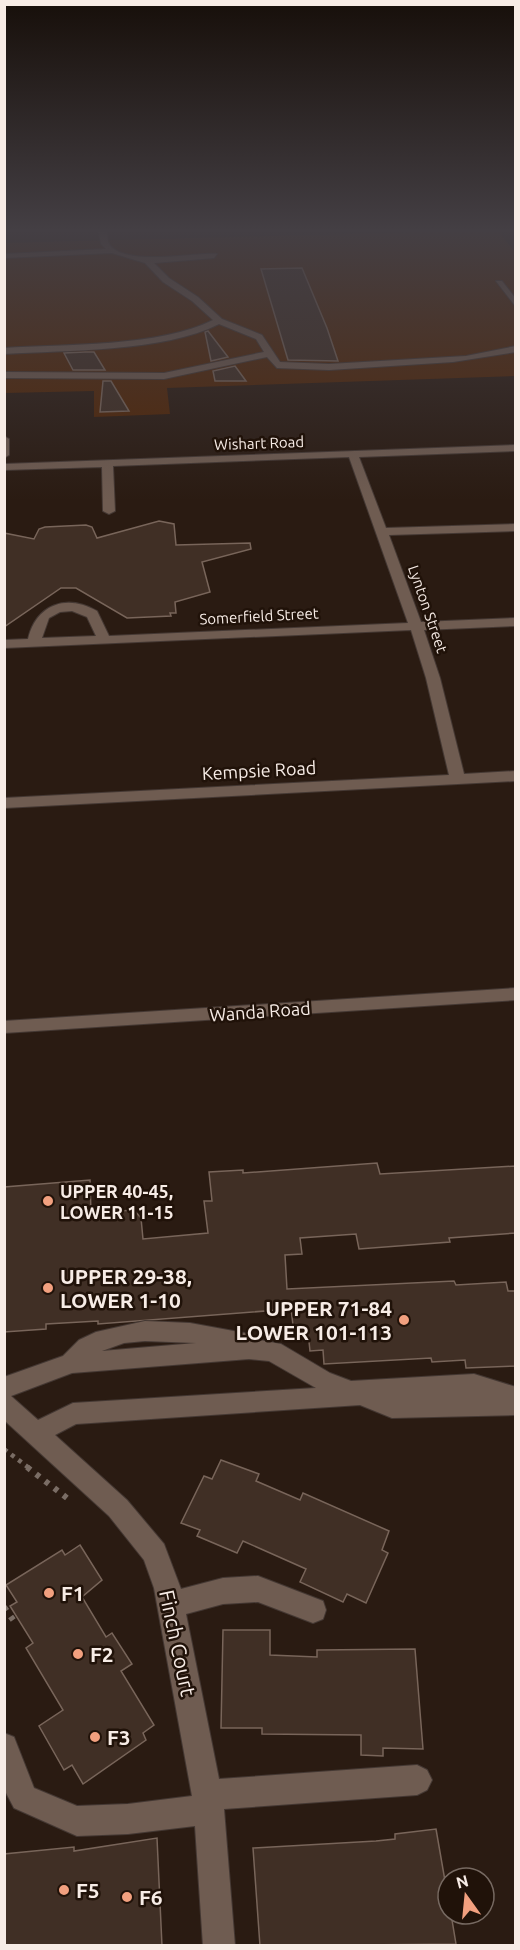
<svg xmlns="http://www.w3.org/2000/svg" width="520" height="1950" viewBox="0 0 520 1950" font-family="Ubuntu,sans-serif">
	<rect width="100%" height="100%" fill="#2a1b12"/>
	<polygon fill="#512505" points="497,230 515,252 515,376 167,388 170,414 94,417 94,391 5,393 5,243"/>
	<g fill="#402f25" stroke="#78655a" stroke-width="1.5">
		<polygon points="302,268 327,328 338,361 288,360 261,269"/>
		<polygon points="208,331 228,357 211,361 205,332"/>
		<polygon points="85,352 94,352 105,370 73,370 64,353"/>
		<polygon points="235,366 246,381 215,381 213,371"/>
		<polygon points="103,381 111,381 129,411 100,412"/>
		<polygon points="159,521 174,524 176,545 250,543 251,549 202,562 210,592 175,602 176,613 170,613 171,616 127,618 76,588 61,588 4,627 4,533 34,539 39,529 45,527 86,525 92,527 97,538"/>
		<polygon points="377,1163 380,1174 516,1166 516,1233 449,1238 450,1242 359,1249 356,1234 300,1238 302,1254 285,1255 287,1289 454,1281 456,1285 506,1282 508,1291 516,1291 516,1366 466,1368 465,1360 432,1362 431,1358 324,1364 323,1350 310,1351 308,1332 294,1333 291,1309 98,1324 98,1321 46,1324 46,1329 4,1332 4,1187 90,1180 91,1213 134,1210 141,1218 143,1239 208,1233 204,1201 212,1201 209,1172 243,1170 243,1173"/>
		<polygon points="221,1460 259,1474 256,1481 300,1500 303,1493 389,1531 382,1550 388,1553 366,1603 347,1594 343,1602 300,1582 306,1569 243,1541 237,1553 197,1536 200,1530 181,1523 204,1476 212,1479"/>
		<polygon points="80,1545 102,1580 82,1597 106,1637 112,1633 132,1664 121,1671 154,1725 143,1733 146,1740 83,1784 72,1765 64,1770 39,1726 63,1710 26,1648 33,1643 10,1606 17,1602 6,1585 62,1550 65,1555"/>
		<polygon points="223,1630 270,1630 270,1655 317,1657 317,1650 415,1649 423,1749 383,1748 383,1756 361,1755 361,1735 262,1734 262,1728 221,1728"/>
		<polygon points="436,1829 448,1898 448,1914 451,1914 456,1944 260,1946 253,1848 376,1841 395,1839 395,1834"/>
		<polygon points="157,1838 162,1946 4,1946 4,1854 74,1847 74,1851"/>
	</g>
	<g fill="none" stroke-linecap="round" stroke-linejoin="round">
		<g stroke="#443833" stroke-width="2">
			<g id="minor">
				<path d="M98,228H106C107,232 107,238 108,242C120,268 195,252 217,254L214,258L154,263L169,278L198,297L222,319L262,335L280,362L329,364L466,356L516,346V352L453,362L329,370L277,368L267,357L164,379L4,378V372L164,373L264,352L256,339L219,324C164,352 67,350 4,354V348C64,344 160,347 213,320L192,301L163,282L145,263L112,253L4,258V254L106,249L101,244Z"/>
				<polygon points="496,281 502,281 516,299 516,307"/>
				<polygon points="4,436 9,439 9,455 4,458"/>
				<path d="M516,445V451L359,457L386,528L516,524V531L389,535L421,622L516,618V626L424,630L440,678L464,774L516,771V781L4,808V798L449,775L426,678L411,630L4,648V640L28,639C36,605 66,593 97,611L109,636L408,623L349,457L113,466L115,511L109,514L103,511L102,467L4,470V464ZM72,611L87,617L96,636L42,638L49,618L60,612Z"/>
				<polygon points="516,988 516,1000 4,1033 4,1021"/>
				<path d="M145,1321L190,1323L250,1334L260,1340L281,1344L330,1373L351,1381L474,1374L516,1387V1415L392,1418L360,1405L76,1424L55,1435L127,1500L164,1544L181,1589L223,1578L258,1576L323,1601L326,1610L323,1619L313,1623L258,1602L223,1604L186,1614L219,1779L417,1765L427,1770L432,1780L427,1790L417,1795L224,1809L235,1946H203L195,1826L128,1834L77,1836L14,1808L4,1789V1733L14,1737L34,1788L77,1806L128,1804L192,1796L154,1588L144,1560L109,1516L4,1420V1377L63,1356L79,1340L96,1332ZM145,1341L196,1343L102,1351L124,1343ZM249,1359L269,1361L316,1388L73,1403L38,1420L11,1396L72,1373Z"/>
			</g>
		</g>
		<polyline stroke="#7a6d65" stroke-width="4.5" stroke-dasharray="4 5" stroke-linecap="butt" points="4,1449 29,1468"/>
		<g stroke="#7a6d65" stroke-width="6" stroke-dasharray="4.5 7" stroke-linecap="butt">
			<polyline points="27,1467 72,1502"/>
			<polyline points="4,1607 16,1624"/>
		</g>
		<use href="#minor" fill="#6f5c51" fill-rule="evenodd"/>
	</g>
	<linearGradient id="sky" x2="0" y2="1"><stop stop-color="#170f0a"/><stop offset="0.46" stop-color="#443f44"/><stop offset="1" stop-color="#443f44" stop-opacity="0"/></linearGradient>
	<rect width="520" height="501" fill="url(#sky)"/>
	<g fill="#f2a07f" stroke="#201209" stroke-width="2">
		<circle cx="48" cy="1201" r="6"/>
		<circle cx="48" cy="1288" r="6"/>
		<circle cx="404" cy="1320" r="6"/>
		<circle cx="49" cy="1593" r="6"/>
		<circle cx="78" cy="1654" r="6"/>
		<circle cx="95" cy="1737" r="6"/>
		<circle cx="64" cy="1890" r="6"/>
		<circle cx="127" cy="1897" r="6"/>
	</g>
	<g text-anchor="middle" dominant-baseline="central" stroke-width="5" stroke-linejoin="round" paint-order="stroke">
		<g font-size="15" fill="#f7ece6" stroke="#201209">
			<text transform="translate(259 443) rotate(-2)">Wishart Road</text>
			<text transform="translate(428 609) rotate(71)">Lynton Street</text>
			<text transform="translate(259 616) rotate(-3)">Somerfield Street</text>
		</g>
		<g font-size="18" fill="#f7ece6" stroke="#201209">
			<text transform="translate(259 770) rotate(-3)">Kempsie Road</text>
			<text transform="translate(260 1011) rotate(-4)">Wanda Road</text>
		</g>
		<g font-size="18" font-weight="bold" fill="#f7ece6" stroke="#201209" text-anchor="start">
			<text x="60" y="1191">UPPER 40-45,<tspan x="60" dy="21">LOWER 11-15</tspan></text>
		</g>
		<g font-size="21" font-weight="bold" fill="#f7ece6" stroke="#201209" text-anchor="start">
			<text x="60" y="1276">UPPER 29-38,<tspan x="60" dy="24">LOWER 1-10</tspan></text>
			<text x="392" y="1308" text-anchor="end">UPPER 71-84<tspan x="392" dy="24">LOWER 101-113</tspan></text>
			<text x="61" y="1593">F1</text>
			<text x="90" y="1654">F2</text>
			<text x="107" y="1737">F3</text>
			<text x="76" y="1890">F5</text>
			<text x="139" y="1897">F6</text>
		</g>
		<g font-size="21" fill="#f7ece6" stroke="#201209">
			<text transform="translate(178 1643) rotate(78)">Finch Court</text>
		</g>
	</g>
	<rect width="520" height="1950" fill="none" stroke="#f7ece6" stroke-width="12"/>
	<g transform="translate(466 1896) rotate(345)"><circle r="28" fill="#201209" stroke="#766961" stroke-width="1.5"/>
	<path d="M0-4.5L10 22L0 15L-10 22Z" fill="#f2a07f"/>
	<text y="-9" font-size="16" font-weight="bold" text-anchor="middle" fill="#f7ece6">N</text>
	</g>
</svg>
